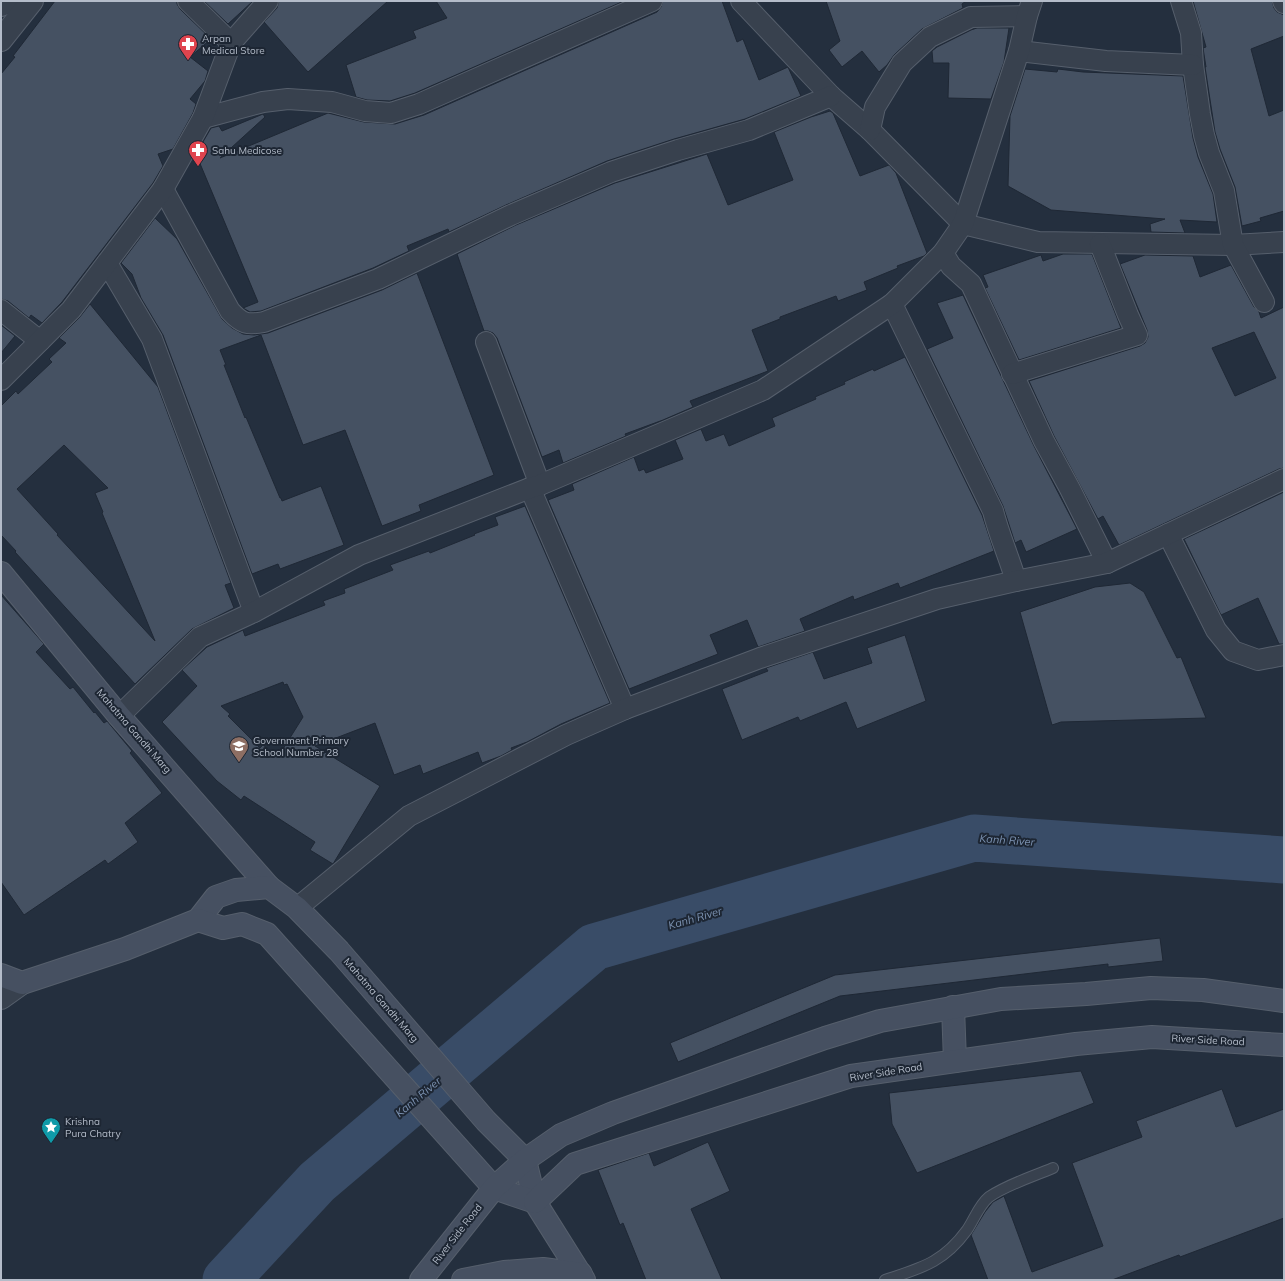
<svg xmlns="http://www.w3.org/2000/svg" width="1285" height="1281" viewBox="0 0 1285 1281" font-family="Mulish,sans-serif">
	<rect width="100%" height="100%" fill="#242f3e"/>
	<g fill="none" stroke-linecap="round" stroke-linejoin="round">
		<polyline stroke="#394c67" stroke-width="47" points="226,1280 317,1182 594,947 974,838 1284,860"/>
	</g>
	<g fill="#455162" stroke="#1f2835" fill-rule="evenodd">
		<polygon points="55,1 177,1 177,4 180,9 211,39 190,57 208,71 205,81 190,99 196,104 193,113 173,149 158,154 163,166 153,183 62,302 42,323 31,315 29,318 8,301 1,299 1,74 15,57 13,56"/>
		<polygon points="204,1 253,1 228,24"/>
		<polygon points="279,1 388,1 308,72 264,22 277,8"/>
		<polygon points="436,1 624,1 415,93 390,101 367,100 356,97 346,65 416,38 413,31 447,18"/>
		<polygon points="663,1 722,1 737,42 743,39 759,80 788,67 801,96 745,119 674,139 607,161 506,205 449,232 448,229 407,246 409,251 373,268 261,311 250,312 243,308 258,302 196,154 211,128 219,126 222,131 263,114 265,117 220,158 328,113 364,122 395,124 424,115 657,12 661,7"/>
		<polygon points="826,1 966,1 962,4 963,8 922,29 894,55 887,65 879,72 862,51 842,67 829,50 840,41"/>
		<polygon points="1193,1 1272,1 1274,8 1277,12 1284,15 1284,36 1251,49 1269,116 1284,110 1284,211 1260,218 1261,221 1242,226 1235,187 1220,149 1215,132 1205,67 1206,67 1203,48 1206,47"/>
		<polygon points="977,28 1009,28 1004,62 991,99 948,98 949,63 933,63 932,51 937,47 971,30"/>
		<polygon points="1025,69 1057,72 1058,69 1083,72 1183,76 1193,138 1198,157 1213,194 1217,222 1180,220 1185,233 1151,232 1150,224 1165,219 1051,210 1008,186 1010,116"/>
		<polygon points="830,111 833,113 860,176 889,165 896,173 927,253 924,256 897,266 898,268 864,282 867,290 838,301 836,296 780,317 780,319 752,330 768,371 690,401 693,407 663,420 625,434 626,436 563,463 559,450 542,457 497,338 493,333 488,331 484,331 457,254 516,225 615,183 707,154 728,205 793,180 774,132 811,117"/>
		<polygon points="155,218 177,239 222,319 232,328 243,334 254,335 268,333 382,290 417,273 494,475 419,505 421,511 382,526 345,430 303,445 261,335 220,350 226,365 224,365 245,418 246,417 280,498 281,498 282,501 321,486 344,545 280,569 278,564 252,574 163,335 141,298 132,274 121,263"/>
		<polygon points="1063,254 1092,254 1121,328 1019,360 985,288 988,287 983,275 1041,255 1043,261"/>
		<path d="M1145,255L1193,256L1200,277L1231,265L1254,307L1259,312L1261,318L1284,307V468L1279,469L1119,545L1103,516L1098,519L1054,436L1029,381L1140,346L1145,343L1148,337L1147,330L1120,264ZM1254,332L1276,378L1235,396L1212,348Z"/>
		<polygon points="963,295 1034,446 1077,529 1026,552 1021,540 1015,543 1003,506 927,349 953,338 937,303"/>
		<path d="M90,304L158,387L231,583L225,585L234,608L192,629L135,684L15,552L16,551L1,535V406L16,391L18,394L52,362L49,359L66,343L59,338L79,318ZM64,445L108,488L95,493L103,512L102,513L155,641L57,535L58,534L17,489Z"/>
		<polygon points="1,325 15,336 1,353"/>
		<polygon points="905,357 982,515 994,551 900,588 898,583 854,600 853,596 800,619 805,631 758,647 747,620 710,635 718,654 629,689 548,500 574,490 572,484 634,457 639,471 644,469 646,473 683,459 675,440 701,429 706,441 724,434 729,446 775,426 772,418 816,399 815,397 845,384 844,382 873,369 874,371"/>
		<polygon points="1284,492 1284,644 1279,644 1258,598 1221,615 1184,539"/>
		<path d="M525,506L610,703L561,724L527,742L511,748L512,750L501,756L482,763L478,752L423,774L420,765L394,775L375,723L315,746L380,786L333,864L310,850L315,842L244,796L241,800L217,781L162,722L197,686L182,670L207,647L243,630L245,636L325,605L323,601L345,593L344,589L393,570L390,565L429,551L430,553L475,535L474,534L498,525L495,517ZM283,682L284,685L287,684L303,717L278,757L263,745L260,748L228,716L230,714L221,706Z"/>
		<polygon points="1130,583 1144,592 1177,658 1181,657 1206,718 1061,722 1052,725 1020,612 1095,587"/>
		<polygon points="1,595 44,644 36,652 70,689 73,687 94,713 95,712 104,723 107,721 132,751 130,753 162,793 125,823 138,842 108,864 105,860 24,915 1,882"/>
		<polygon points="905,635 926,701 857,729 846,702 800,721 798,717 742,740 722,689 768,671 766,668 813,652 824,679 872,663 867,648"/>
		<polygon points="1160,938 1163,961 1108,967 1108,964 840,996 678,1062 670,1043 835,975"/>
		<polygon points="1081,1071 1094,1103 917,1173 892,1124 889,1093"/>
		<polygon points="1222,1089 1236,1127 1284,1109 1284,1218 1180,1257 1179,1255 1112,1280 988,1280 971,1235 985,1212 993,1202 1004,1196 1032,1272 1103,1246 1072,1163 1142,1137 1136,1121"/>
		<polygon points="708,1142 730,1191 691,1209 722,1280 646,1280 623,1223 620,1225 598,1170 649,1153 654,1166"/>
	</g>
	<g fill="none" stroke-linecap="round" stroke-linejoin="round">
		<g stroke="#565f6c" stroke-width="12">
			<path id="service" d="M885,1280C921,1268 943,1263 967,1230C974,1220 979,1205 989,1197C1008,1184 1032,1177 1053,1168"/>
		</g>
		<g stroke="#565f6c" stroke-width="22">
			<g id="minor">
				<polyline points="188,1 231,43"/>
				<polyline points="741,1 831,96 870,130 963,224 1038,242 1233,245 1284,242"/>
				<polyline points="1181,1 1191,33 1193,65 1200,114 1204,135 1209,153 1224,191 1233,245 1264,302"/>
				<polyline points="1283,1 1284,3"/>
				<polyline points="1,6 13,1"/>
				<polyline points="1019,51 1106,61 1193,65"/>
				<polyline points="203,118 263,102 288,99 332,102 365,111 391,113 419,104 652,1"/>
				<polyline points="870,130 875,107 902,63 930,37 971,17 1027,16"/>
				<path d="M163,189L230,311C242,324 247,325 264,322L378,279L511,215L611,172L678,150L749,130L831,96"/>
				<polyline points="943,253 951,266 971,284 1044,441 1070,489 1107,563"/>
				<polyline points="107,263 152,339 254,612"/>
				<path d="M892,304L993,511C999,535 1009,557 1016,581"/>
				<polyline points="1,310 40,341"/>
				<polyline points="486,342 540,485"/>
				<polyline points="1012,374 1137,335 1128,315 1100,244"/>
				<polyline points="1,380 71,310 163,189 203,118 231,43 268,1"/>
				<polyline points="530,488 625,709"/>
				<polyline points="1168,534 1216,630 1233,651 1258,660 1284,655"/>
				<polyline points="119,716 200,637 254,612 359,555 530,488 540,485 763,390 892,304 943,253 963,224 1019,51 1027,16 1032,1"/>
				<polyline points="297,908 409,816 566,735 625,709 760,658 937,599 1016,581 1107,563 1284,479"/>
			</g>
		</g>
		<g stroke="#565f6c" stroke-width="24">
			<g id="tertiary">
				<polyline points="1,40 32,1"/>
				<polyline points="1,998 22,983"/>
			</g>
		</g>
		<g stroke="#565f6c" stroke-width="24">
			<g id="secondary">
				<polyline points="1,573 119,716 269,887"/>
				<polyline points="198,920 216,897 236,890 269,887 297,908 339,951 486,1121 525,1160 535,1202 584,1280"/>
				<polyline points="1,975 22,983 125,949 198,920 223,928 242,924 267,934 494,1188 535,1202"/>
				<polyline points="953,1007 955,1061"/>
				<polyline points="535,1202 575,1164 851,1076 1076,1044 1152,1037 1284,1045"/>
				<polyline points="421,1280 494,1188 525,1160 561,1135 613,1113 825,1038 880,1021 1001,999 1086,994 1151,988 1203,990 1284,1001"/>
				<polyline points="463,1280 504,1272 543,1269 581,1274"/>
			</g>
		</g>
		<use href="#service" stroke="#38414e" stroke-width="10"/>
		<use href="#minor" stroke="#38414e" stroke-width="20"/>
		<use href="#tertiary" stroke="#38414e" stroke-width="22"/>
		<use href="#secondary" stroke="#465061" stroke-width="22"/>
	</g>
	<defs>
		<g id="pharmacy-pin" transform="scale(1)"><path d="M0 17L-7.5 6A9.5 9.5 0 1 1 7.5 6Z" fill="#e0444e" stroke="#1d2633"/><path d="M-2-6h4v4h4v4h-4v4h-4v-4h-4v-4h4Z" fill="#fff"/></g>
		<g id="school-pin" transform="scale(1)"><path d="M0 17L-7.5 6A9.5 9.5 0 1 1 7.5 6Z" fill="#8d6e63" stroke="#1d2633"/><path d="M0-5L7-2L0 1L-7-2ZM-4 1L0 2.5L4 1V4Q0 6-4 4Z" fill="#fff"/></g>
		<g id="sight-pin" transform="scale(1)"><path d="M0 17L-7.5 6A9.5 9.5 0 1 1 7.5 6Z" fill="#0f9aa8" stroke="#1d2633"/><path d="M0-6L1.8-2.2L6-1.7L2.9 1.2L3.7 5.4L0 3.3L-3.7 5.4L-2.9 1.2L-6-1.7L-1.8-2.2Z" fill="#fff"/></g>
	</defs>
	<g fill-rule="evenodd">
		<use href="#pharmacy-pin" x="188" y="44"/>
		<use href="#pharmacy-pin" x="198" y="150"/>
		<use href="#school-pin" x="239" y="746"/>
		<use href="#sight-pin" x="51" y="1127"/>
	</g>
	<g text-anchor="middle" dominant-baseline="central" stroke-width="4" stroke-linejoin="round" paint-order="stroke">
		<g font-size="10" fill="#b4bcc9" stroke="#1d2633" text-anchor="start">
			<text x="202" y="38">Arpan<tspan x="202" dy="12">Medical Store</tspan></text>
			<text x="212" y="150">Sahu Medicose</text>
			<text x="253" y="740">Government Primary<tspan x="253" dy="12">School Number 28</tspan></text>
			<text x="65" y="1121">Krishna<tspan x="65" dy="12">Pura Chatry</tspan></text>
		</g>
		<g font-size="10" fill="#b4bcc9" stroke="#1d2633">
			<text transform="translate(134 731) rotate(49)">Mahatma Gandhi Marg</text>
			<text transform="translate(381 1000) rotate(49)">Mahatma Gandhi Marg</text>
			<text transform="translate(1208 1040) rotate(3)">River Side Road</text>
			<text transform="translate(886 1072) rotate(-9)">River Side Road</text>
			<text transform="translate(457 1234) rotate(-52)">River Side Road</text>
		</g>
		<g font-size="11" font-style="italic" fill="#7c92b1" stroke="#1d2633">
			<text transform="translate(1007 840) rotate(4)">Kanh River</text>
			<text transform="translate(695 918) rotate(-16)">Kanh River</text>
			<text transform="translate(418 1097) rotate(-40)">Kanh River</text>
		</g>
	</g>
	<rect width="1285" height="1281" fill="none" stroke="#b4bcc9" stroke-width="4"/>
</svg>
